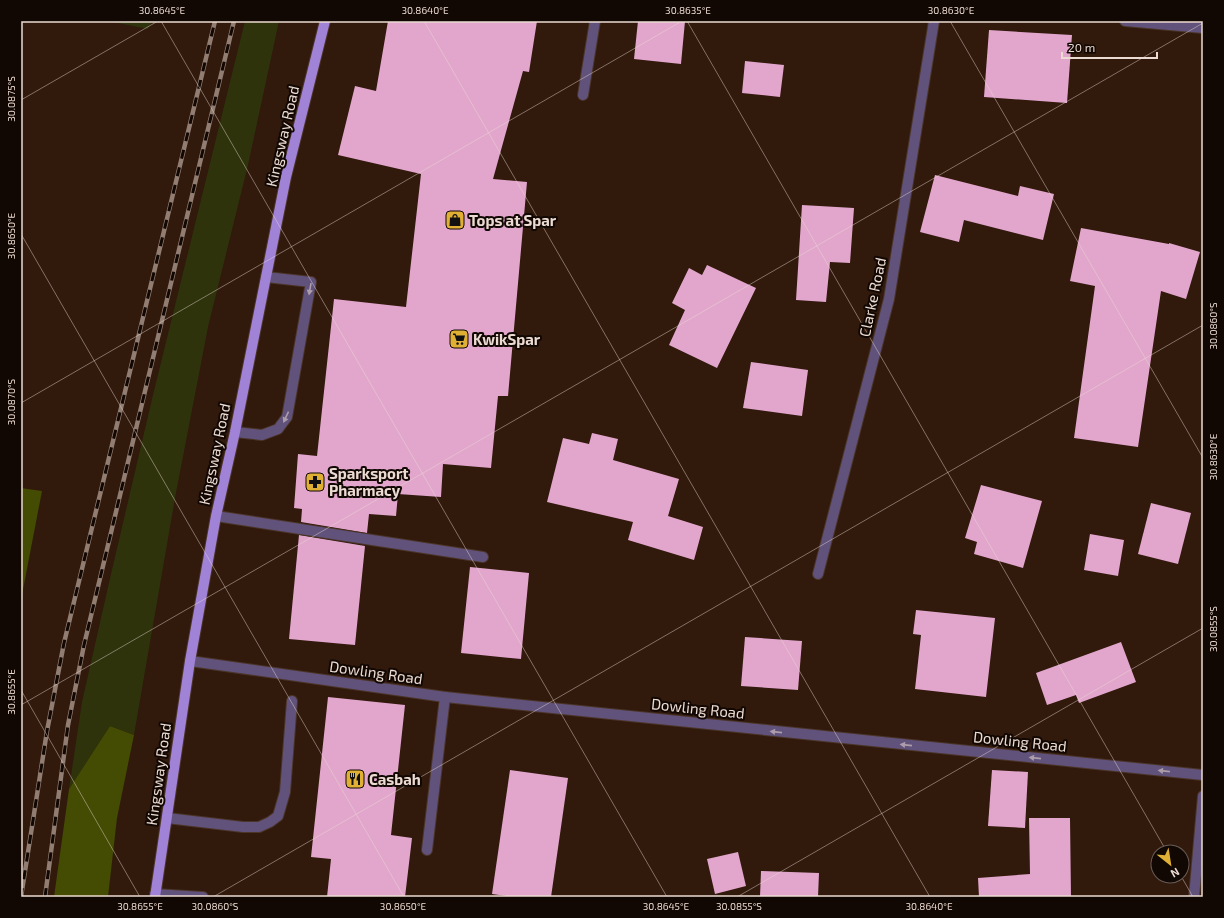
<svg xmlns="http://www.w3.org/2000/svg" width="1224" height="918" viewBox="0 0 1224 918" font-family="'Exo 2',sans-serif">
	<rect width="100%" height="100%" fill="#31190c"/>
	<g fill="#2e330c">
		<polygon points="108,21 152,21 148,29"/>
		<polygon points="245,21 279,21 248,165 208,327 175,498 134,735 110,726 69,789 82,702 108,587 152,399"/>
	</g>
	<g fill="#444b03">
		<polygon points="21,488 42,491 21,600"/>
		<polygon points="110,726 134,735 117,818 108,897 54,897 69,789"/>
	</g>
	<g fill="#e2a6cd">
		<polygon points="388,21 537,21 529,72 523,71 493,179 527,182 508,396 498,396 491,468 443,464 441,497 398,494 396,516 369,514 367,533 301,522 302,509 294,508 298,454 317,456 334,299 406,307 421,174 338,155 355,86 376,91"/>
		<polygon points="638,21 685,21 681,64 634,59"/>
		<polygon points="989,30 1072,35 1067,103 984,97"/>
		<polygon points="745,61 784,65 780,97 742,93"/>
		<polygon points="935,175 1018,196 1020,186 1054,194 1043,240 964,220 959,242 920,232"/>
		<polygon points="802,205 854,208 850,263 830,262 826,302 796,300"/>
		<polygon points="1081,228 1169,244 1169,243 1200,252 1186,299 1161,291 1138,447 1074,438 1095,286 1070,281"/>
		<polygon points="707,265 756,288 717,368 669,345 685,310 672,303 689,268 702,275"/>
		<polygon points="751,362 808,370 802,416 743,408"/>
		<polygon points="592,433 618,439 613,460 679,479 668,516 703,527 694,560 628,540 633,522 547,502 563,438 589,444"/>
		<polygon points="981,485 1042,501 1023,568 974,554 977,542 965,538"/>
		<polygon points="1151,503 1191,513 1178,564 1138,554"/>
		<polygon points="1090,534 1124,540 1118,576 1084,570"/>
		<polygon points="299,535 365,546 355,645 289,639"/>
		<polygon points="470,567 529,573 521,659 461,653"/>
		<polygon points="916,610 995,618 986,697 915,689 921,635 913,634"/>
		<polygon points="745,637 802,641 798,690 741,686"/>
		<polygon points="1121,642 1136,682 1079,703 1076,695 1047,705 1036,673"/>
		<polygon points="328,697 405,705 391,835 412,838 405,897 327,897 331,859 311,857"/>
		<polygon points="510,770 568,778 551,897 513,897 492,894"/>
		<polygon points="992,770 1028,772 1025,828 988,826"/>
		<polygon points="1029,818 1070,818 1071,897 979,897 978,878 1030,874"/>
		<polygon points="738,852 746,886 715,894 707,859"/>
		<polygon points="761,871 819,873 818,897 760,897"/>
	</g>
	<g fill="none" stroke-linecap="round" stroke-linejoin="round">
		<g stroke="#4b3428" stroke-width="12">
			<g id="lane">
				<polyline points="583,95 595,21"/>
				<polyline points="235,432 262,435 278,429 287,417 311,282 266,277"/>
				<polyline points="216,516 483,557"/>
				<polyline points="167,818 243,827 259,827 270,822 278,816 285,792 292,701"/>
				<polyline points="427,850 445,697"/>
				<polyline points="155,894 203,897"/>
			</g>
		</g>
		<g stroke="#4b3428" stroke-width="12">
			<g id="street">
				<polyline points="1125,21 1203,28"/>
				<polyline points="818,574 889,299 934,21"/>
				<polyline points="190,661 445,697 1203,775"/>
				<polyline points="1194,897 1203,796"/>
			</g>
		</g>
		<g stroke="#4b3428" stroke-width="12">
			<polyline id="primary" points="155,897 190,661 216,516 235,432 286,177 325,21"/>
		</g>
		<use href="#lane" stroke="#60527b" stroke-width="10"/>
		<use href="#street" stroke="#60527b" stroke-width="10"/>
		<use href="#primary" stroke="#a082d7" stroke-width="10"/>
		<g stroke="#927d72" stroke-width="4.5">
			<g id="rail">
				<polyline points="21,897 47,731 64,643 215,21"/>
				<polyline points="45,897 68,725 84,645 234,21"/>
			</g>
		</g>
		<use href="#rail" stroke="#110703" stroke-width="3" stroke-dasharray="9" stroke-linecap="butt"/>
	</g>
	<defs><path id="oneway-solid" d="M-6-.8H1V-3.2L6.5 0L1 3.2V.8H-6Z"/></defs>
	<g fill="#ad9dab">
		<use href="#oneway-solid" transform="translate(310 289) rotate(100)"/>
		<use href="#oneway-solid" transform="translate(286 417) rotate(115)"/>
		<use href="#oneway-solid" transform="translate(776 732) rotate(-174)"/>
		<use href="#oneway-solid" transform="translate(906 745) rotate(-174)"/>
		<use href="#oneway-solid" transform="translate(1035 758) rotate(-174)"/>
		<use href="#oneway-solid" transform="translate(1164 771) rotate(-174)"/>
	</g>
	<path fill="none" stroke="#ecdbd2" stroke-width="1" stroke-opacity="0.45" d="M161,21L667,897M424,21L930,897M687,21L1167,852M950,21L1203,458M21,100L158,21M21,234L404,897M21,403L682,21M21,690L140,897M21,705L1203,23M1181,876L1193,897M213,897L1203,325M737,897L1203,628"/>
	<defs>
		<g id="shop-square" transform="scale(1)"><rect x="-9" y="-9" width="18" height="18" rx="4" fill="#e0b034" stroke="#110703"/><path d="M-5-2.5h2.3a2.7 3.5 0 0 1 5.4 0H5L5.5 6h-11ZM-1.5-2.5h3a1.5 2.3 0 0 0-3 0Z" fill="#111"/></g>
		<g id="supermarket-square" transform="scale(1)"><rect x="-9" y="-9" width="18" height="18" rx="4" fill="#e0b034" stroke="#110703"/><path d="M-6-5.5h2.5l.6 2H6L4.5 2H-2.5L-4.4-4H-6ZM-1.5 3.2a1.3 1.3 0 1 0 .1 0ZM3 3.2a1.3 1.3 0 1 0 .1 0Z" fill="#111"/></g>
		<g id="pharmacy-square" transform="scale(1)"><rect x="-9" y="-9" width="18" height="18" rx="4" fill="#e0b034" stroke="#110703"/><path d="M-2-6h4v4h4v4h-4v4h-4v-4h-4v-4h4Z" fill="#111"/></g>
		<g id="restaurant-square" transform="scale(1)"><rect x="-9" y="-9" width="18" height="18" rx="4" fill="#e0b034" stroke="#110703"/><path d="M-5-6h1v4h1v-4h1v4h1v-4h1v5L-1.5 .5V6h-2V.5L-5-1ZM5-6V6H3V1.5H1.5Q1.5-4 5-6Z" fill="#111"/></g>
	</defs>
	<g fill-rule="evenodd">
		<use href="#shop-square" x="455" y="220"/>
		<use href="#supermarket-square" x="459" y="339"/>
		<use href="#pharmacy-square" x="315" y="482"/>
		<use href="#restaurant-square" x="355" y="779"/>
	</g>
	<g text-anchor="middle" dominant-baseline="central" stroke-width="4" stroke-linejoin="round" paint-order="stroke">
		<g font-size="15" fill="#ecdbd2" stroke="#110703">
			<text transform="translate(282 136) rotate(-77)">Kingsway Road</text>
			<text transform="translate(872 297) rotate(-78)">Clarke Road</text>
			<text transform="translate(214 454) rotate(-78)">Kingsway Road</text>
			<text transform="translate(376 672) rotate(8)">Dowling Road</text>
			<text transform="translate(698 708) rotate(6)">Dowling Road</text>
			<text transform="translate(1020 741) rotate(6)">Dowling Road</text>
			<text transform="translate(158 774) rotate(-82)">Kingsway Road</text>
		</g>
		<g font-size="15" font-weight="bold" fill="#ecdbd2" stroke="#110703" text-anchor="start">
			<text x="469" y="220">Tops at Spar</text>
			<text x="473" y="339">KwikSpar</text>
			<text x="329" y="473">Sparksport<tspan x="329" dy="17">Pharmacy</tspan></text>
			<text x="369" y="779">Casbah</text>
		</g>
	</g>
	<rect width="1224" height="918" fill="none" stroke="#110703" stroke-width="44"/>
	<g transform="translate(1170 864) rotate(150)"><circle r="19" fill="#110703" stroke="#695c56"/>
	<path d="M0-3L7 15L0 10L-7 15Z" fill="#e0b034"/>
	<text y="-6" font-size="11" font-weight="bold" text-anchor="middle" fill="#ecdbd2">N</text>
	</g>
	<path d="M1062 52v6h95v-6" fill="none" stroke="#ecdbd2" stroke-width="2"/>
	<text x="1068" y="52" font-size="12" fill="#ecdbd2" stroke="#110703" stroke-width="3" paint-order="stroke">20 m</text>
	<rect x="22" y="22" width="1180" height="874" fill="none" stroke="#ecdbd2" stroke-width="1.5"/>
	<g font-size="10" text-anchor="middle" fill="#ecdbd2">
		<text x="162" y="14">30.8645°E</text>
		<text x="425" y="14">30.8640°E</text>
		<text x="688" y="14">30.8635°E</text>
		<text x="951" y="14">30.8630°E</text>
		<text transform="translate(11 99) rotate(-90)" y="4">30.0875°S</text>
		<text transform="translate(11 236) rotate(-90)" y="4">30.8650°E</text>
		<text transform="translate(1213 326) rotate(-90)" y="4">30.0860°S</text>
		<text transform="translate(11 402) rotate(-90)" y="4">30.0870°S</text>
		<text transform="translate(1213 457) rotate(-90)" y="4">30.8630°E</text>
		<text transform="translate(1213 629) rotate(-90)" y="4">30.0855°S</text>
		<text transform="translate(11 692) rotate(-90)" y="4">30.8655°E</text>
		<text x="140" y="910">30.8655°E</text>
		<text x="215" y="910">30.0860°S</text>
		<text x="403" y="910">30.8650°E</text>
		<text x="666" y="910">30.8645°E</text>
		<text x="739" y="910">30.0855°S</text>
		<text x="929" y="910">30.8640°E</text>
	</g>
</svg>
